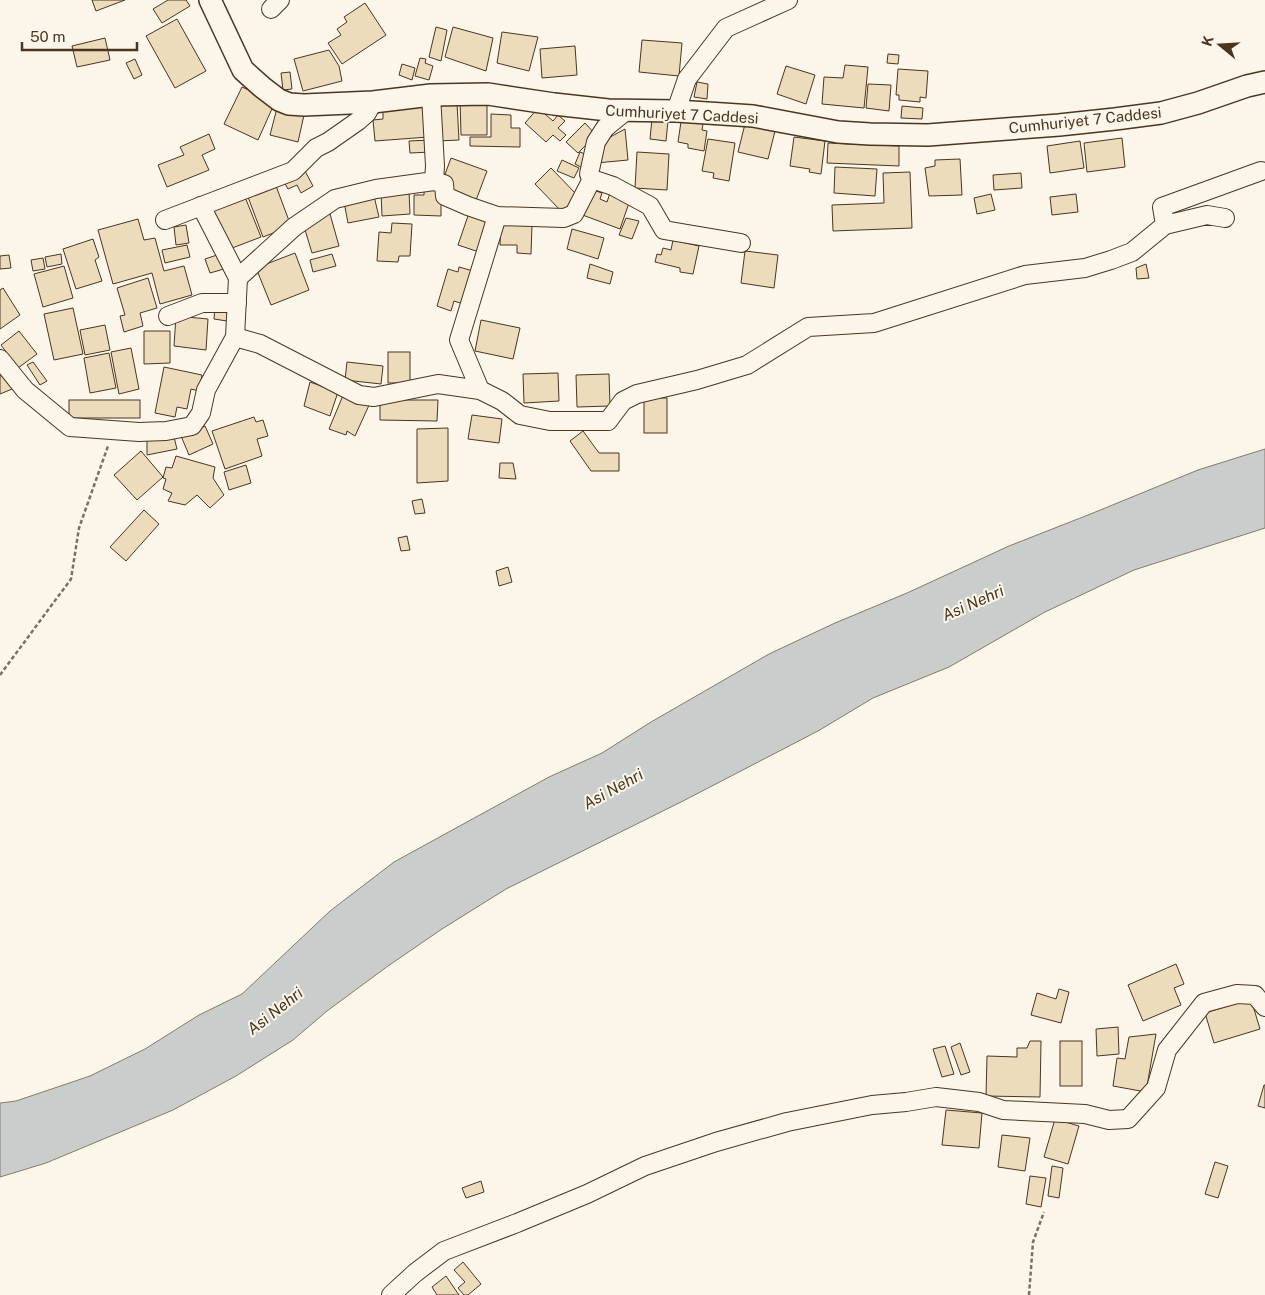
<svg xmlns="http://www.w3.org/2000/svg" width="1265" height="1295" viewBox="0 0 1265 1295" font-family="'Public Sans',sans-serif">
	<rect width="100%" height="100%" fill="#fbf6e9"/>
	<polygon fill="#c9cecd" stroke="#887966" points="1265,449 1265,528 1134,570 1045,612 949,667 873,698 818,731 683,801 506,889 442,929 388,966 327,1011 293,1040 236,1076 173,1110 46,1163 0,1177 0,1103 16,1101 90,1076 145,1049 199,1015 242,994 330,911 394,862 549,777 602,753 651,722 769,654 835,623 907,593 1009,546 1093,513 1198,470"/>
	<g fill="#ecdcbc" stroke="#4a3520">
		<polygon points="92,0 125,0 96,11"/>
		<polygon points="168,0 186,0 190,6 162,23 153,9"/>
		<polygon points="365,3 386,35 342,64 328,43 341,35 337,29 347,22 344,17"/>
		<polygon points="177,19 206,71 175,88 146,36"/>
		<polygon points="436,27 447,30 441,61 429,57"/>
		<polygon points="453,27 493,38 486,71 445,57"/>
		<polygon points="502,32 538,37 529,71 497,63"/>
		<polygon points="105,38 110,60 77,67 72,46"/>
		<polygon points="642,40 682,43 679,76 639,72"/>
		<polygon points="575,46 577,75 542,78 540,49"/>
		<polygon points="329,50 339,66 342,81 303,91 294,59"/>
		<polygon points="888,54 899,55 898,64 887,63"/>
		<polygon points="420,58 426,59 425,63 433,66 429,80 415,76"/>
		<polygon points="135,59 142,75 134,79 126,63"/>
		<polygon points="402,64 415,68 412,80 399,75"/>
		<polygon points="845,65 868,67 864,108 822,104 824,77 843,78"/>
		<polygon points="786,66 815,75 806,104 777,94"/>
		<polygon points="898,69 928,71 926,98 920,97 920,102 899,100 899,95 896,95"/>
		<polygon points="290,72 292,89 283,90 281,73"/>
		<polygon points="697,82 708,84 707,99 694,97"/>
		<polygon points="868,84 891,85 889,111 866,108"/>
		<polygon points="242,87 275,102 258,140 224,124"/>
		<polygon points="460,99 487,99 487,135 461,135"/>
		<polygon points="457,103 459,140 437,141 436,104"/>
		<polygon points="426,106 428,137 375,141 373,120 383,119 383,110"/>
		<polygon points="902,106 923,108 922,119 901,118"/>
		<polygon points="277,108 304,115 298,142 270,135"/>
		<polygon points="538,108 553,121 558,115 565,121 558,128 566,135 560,141 553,135 546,142 525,123"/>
		<polygon points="491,114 511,115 511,128 520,128 520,147 470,146 470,137 491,137"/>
		<polygon points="682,115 704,118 702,130 707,131 704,151 688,148 688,144 678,142"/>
		<polygon points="652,119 668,121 666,141 650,139"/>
		<polygon points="585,123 596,135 578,153 566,142"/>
		<polygon points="745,124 775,131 768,159 738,152"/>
		<polygon points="625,129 628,160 596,163 601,142"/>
		<polygon points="209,134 215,149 202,155 209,170 167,187 158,165 184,155 180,147"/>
		<polygon points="794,137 825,141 821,174 809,172 810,169 790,166"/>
		<polygon points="1122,138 1125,167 1087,172 1084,143"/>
		<polygon points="708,139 735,143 729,181 713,178 714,173 702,171"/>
		<polygon points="430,140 431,152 410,153 409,141"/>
		<polygon points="1080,141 1084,168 1050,173 1047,146"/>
		<polygon points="828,143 899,146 899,166 827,163"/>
		<polygon points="580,152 590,156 585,169 575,164"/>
		<polygon points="637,152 669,154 667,190 635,188"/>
		<polygon points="451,158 487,171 475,203 446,192 444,177"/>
		<polygon points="960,159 962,195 929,196 925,168 935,166 935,160"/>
		<polygon points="562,160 579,168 574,178 557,171"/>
		<polygon points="835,167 877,169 875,196 834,193"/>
		<polygon points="551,168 578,196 562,212 535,184"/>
		<polygon points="304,169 313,186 301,193 297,185 288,189 283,180"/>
		<polygon points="910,172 912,228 833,231 832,205 884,203 883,173"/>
		<polygon points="1021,173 1022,188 994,190 993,175"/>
		<polygon points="276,186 291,226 263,237 248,197"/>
		<polygon points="424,187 441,188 441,216 414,215 414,195 424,195"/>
		<polygon points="590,189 602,193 600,199 607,202 610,193 630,200 620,229 580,214"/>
		<polygon points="409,191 410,214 382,216 381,192"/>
		<polygon points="991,194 995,210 977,214 974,198"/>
		<polygon points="1076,194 1078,212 1052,215 1050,197"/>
		<polygon points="374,196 379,217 348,223 344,202"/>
		<polygon points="245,197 261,237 227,250 212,210"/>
		<polygon points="470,210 491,217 479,252 458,245"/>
		<polygon points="330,214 339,246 312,253 303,223"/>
		<polygon points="626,218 639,221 632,239 619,235"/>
		<polygon points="138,219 144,240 155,238 164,271 184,266 192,295 160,304 152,273 113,284 98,230"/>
		<polygon points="392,223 412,224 410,256 399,256 398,262 377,261 379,232 391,233"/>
		<polygon points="501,223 532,224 531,254 517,253 517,245 500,245"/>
		<polygon points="186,225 189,243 176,245 174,227"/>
		<polygon points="572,229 604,238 598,259 567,249"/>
		<polygon points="93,239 99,257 95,260 102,281 76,289 63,249"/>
		<polygon points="673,240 699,246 693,274 680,272 680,268 655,262 657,254 661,255 663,248 671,250"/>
		<polygon points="187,245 190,257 165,263 162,250"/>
		<polygon points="745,251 778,255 774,288 741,283"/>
		<polygon points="295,253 309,290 271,305 256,268"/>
		<polygon points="61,254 62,264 47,267 45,257"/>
		<polygon points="220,254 224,269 210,273 205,259"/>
		<polygon points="332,254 336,266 313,272 310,260"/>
		<polygon points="9,255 11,268 0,269 0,256"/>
		<polygon points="43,258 45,269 33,271 31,260"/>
		<polygon points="590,264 613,272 610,284 587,278"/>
		<polygon points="1146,264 1149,278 1137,279 1136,268"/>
		<polygon points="64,266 73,298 43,307 34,274"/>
		<polygon points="459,267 473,271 463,304 454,301 451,311 437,306 448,269 458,272"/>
		<polygon points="148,278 157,308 140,313 143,326 124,332 120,316 125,315 117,288"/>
		<polygon points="3,288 20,315 0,329 0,290"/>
		<polygon points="215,307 229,308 227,321 214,319"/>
		<polygon points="73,308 83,354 54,360 44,314"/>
		<polygon points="176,316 208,319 206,350 174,346"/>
		<polygon points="481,320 520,328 513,359 475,351"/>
		<polygon points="105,325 110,350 85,355 80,330"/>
		<polygon points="19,331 37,354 18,368 1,345"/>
		<polygon points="144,331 170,331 170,363 144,364"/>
		<polygon points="131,348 139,389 119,394 111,352"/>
		<rect x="388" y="352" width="22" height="31"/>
		<polygon points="109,353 116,388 90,393 84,358"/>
		<polygon points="33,362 47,381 40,385 27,365"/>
		<polygon points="347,362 383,366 381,384 345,380"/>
		<polygon points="0,366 12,389 0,394"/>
		<polygon points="164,367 202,375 199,391 191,389 187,409 177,407 175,417 155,413"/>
		<polygon points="558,373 559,401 524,403 523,374"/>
		<polygon points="609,374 610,406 577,407 576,375"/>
		<polygon points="310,382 338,392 330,416 304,406"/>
		<polygon points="344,393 370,403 355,436 347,431 346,435 329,429"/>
		<rect x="644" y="398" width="23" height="35"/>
		<rect x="69" y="400" width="71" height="18"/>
		<polygon points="380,400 438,400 437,421 380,420"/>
		<polygon points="472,415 502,419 499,443 468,439"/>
		<polygon points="254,417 256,422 263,420 268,436 257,439 262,456 225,469 212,431"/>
		<polygon points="205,426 213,444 189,455 181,436"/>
		<polygon points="448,428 448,481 417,483 417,429"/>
		<polygon points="583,431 599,453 619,453 619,471 591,471 570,441"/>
		<polygon points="173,433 177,449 147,455 147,441"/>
		<polygon points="141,451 163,477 137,500 114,475"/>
		<polygon points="176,456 215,467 213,478 224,495 210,508 197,495 185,505 168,501 172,493 163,489 166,479 163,478 166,467 172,468"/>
		<polygon points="500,463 513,463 516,479 499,478"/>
		<polygon points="246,465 251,483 229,490 224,472"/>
		<polygon points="422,499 425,513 415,514 412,501"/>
		<polygon points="144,510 159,524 126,561 110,547"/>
		<polygon points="407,536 410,550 401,551 398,538"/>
		<polygon points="508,567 512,582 499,586 496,571"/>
		<polygon points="1176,964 1184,984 1174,988 1181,1005 1143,1021 1128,985"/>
		<polygon points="1059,989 1069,992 1061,1023 1031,1015 1037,993 1056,999"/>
		<polygon points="1251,999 1260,1029 1214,1043 1205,1013"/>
		<polygon points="1118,1027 1119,1054 1097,1056 1096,1029"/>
		<polygon points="1156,1034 1146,1092 1113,1086 1117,1058 1125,1059 1129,1037"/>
		<polygon points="1030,1041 1041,1041 1040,1097 986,1096 987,1056 1017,1057 1017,1048 1027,1048"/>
		<rect x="1060" y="1041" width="22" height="45"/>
		<polygon points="960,1043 970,1072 961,1075 951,1047"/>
		<polygon points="945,1046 954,1074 942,1077 933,1049"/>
		<polygon points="1264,1085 1265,1085 1265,1108 1258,1106"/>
		<polygon points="946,1110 982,1113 979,1148 942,1145"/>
		<polygon points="1055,1119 1079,1126 1068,1164 1044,1157"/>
		<polygon points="1002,1135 1030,1138 1025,1171 998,1167"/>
		<polygon points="1215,1162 1228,1166 1218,1198 1205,1194"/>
		<polygon points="1052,1166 1063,1168 1059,1198 1048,1196"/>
		<polygon points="1030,1176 1046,1178 1041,1207 1026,1204"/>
		<polygon points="481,1181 484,1192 466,1198 462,1188"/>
		<polygon points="463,1262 481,1284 468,1295 464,1295 458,1288 465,1282 454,1270"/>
		<polygon points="446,1276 459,1295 437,1295 432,1287"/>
	</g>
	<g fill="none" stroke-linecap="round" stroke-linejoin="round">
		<g stroke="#4a3520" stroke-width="20">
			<g id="minor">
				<polyline points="271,9 280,0"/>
				<polyline points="627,110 605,128 596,142 589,174 592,179 613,186 650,206 664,230 741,243"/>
				<polyline points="676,111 687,79 726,28 788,0"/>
				<polyline points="434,181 444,184 445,196 468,206 497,216 564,218 574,214 592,179"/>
				<polyline points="201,206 238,278"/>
				<polyline points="165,220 293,171 316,148 328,142 358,121 367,113 373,102"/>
				<polyline points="1165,225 1162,207 1261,171"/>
				<polyline points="168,316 202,303 237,303"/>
				<polyline points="235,337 260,344 295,362 359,395 374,397 438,384 480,390 502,401 520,415 550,421 608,421 623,401 637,394 697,380 747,365 808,327 874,323 1025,275 1085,268 1111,260 1132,252 1165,225 1207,215 1225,218"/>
				<polyline points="0,359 25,390 70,427 139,432 166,431 192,426 201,413 206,390 235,337 238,278 294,227 335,199 376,189 434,181 435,166 431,95"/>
				<polyline points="480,390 459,340 497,216"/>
				<polyline points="391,1295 415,1273 444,1251 517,1223 587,1194 645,1166 716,1142 787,1122 872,1105 906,1102 936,1097 979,1102 1003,1110 1085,1114 1109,1120 1128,1119 1156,1088 1167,1050 1204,1003 1237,994 1255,995 1265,1007"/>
			</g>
		</g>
		<g stroke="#4a3520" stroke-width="24">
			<polyline id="major" points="210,0 243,70 262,87 279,100 289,104 304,105 373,102 431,95 488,94 554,104 608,110 676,111 723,114 753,116 838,132 870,134 928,135 1059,125 1115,119 1161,113 1198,103 1247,86 1265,82"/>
		</g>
		<g stroke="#7f6f5c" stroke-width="2.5" stroke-dasharray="4 2.5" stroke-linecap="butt">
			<polyline points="0,675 71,579 79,528 108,446"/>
			<polyline points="1029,1295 1033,1242 1044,1212"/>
		</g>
		<use href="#minor" stroke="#fbf6e9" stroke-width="18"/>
		<use href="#major" stroke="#fbf6e9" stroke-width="21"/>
	</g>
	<g text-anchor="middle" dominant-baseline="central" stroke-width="4" stroke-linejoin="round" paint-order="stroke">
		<g font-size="15" fill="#4a3520" stroke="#fbf6e9">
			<text transform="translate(682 114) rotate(3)">Cumhuriyet 7 Caddesi</text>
			<text transform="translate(1085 120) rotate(-6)">Cumhuriyet 7 Caddesi</text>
		</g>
		<g font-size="16" font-style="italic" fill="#4a3520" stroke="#fbf6e9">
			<text transform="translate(973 603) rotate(-24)">Asi Nehri</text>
			<text transform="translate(613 789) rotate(-29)">Asi Nehri</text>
			<text transform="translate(275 1011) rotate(-38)">Asi Nehri</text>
		</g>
	</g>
	<g transform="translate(1220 45) rotate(288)" stroke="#fbf6e9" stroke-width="4" paint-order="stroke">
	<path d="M0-4L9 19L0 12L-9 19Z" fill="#4a3520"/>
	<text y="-8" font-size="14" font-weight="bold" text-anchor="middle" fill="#4a3520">K</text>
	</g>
	<path d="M22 42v8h115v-8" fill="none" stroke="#4a3520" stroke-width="2.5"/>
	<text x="30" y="42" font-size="15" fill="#4a3520" stroke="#fbf6e9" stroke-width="4" paint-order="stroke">50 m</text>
</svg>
